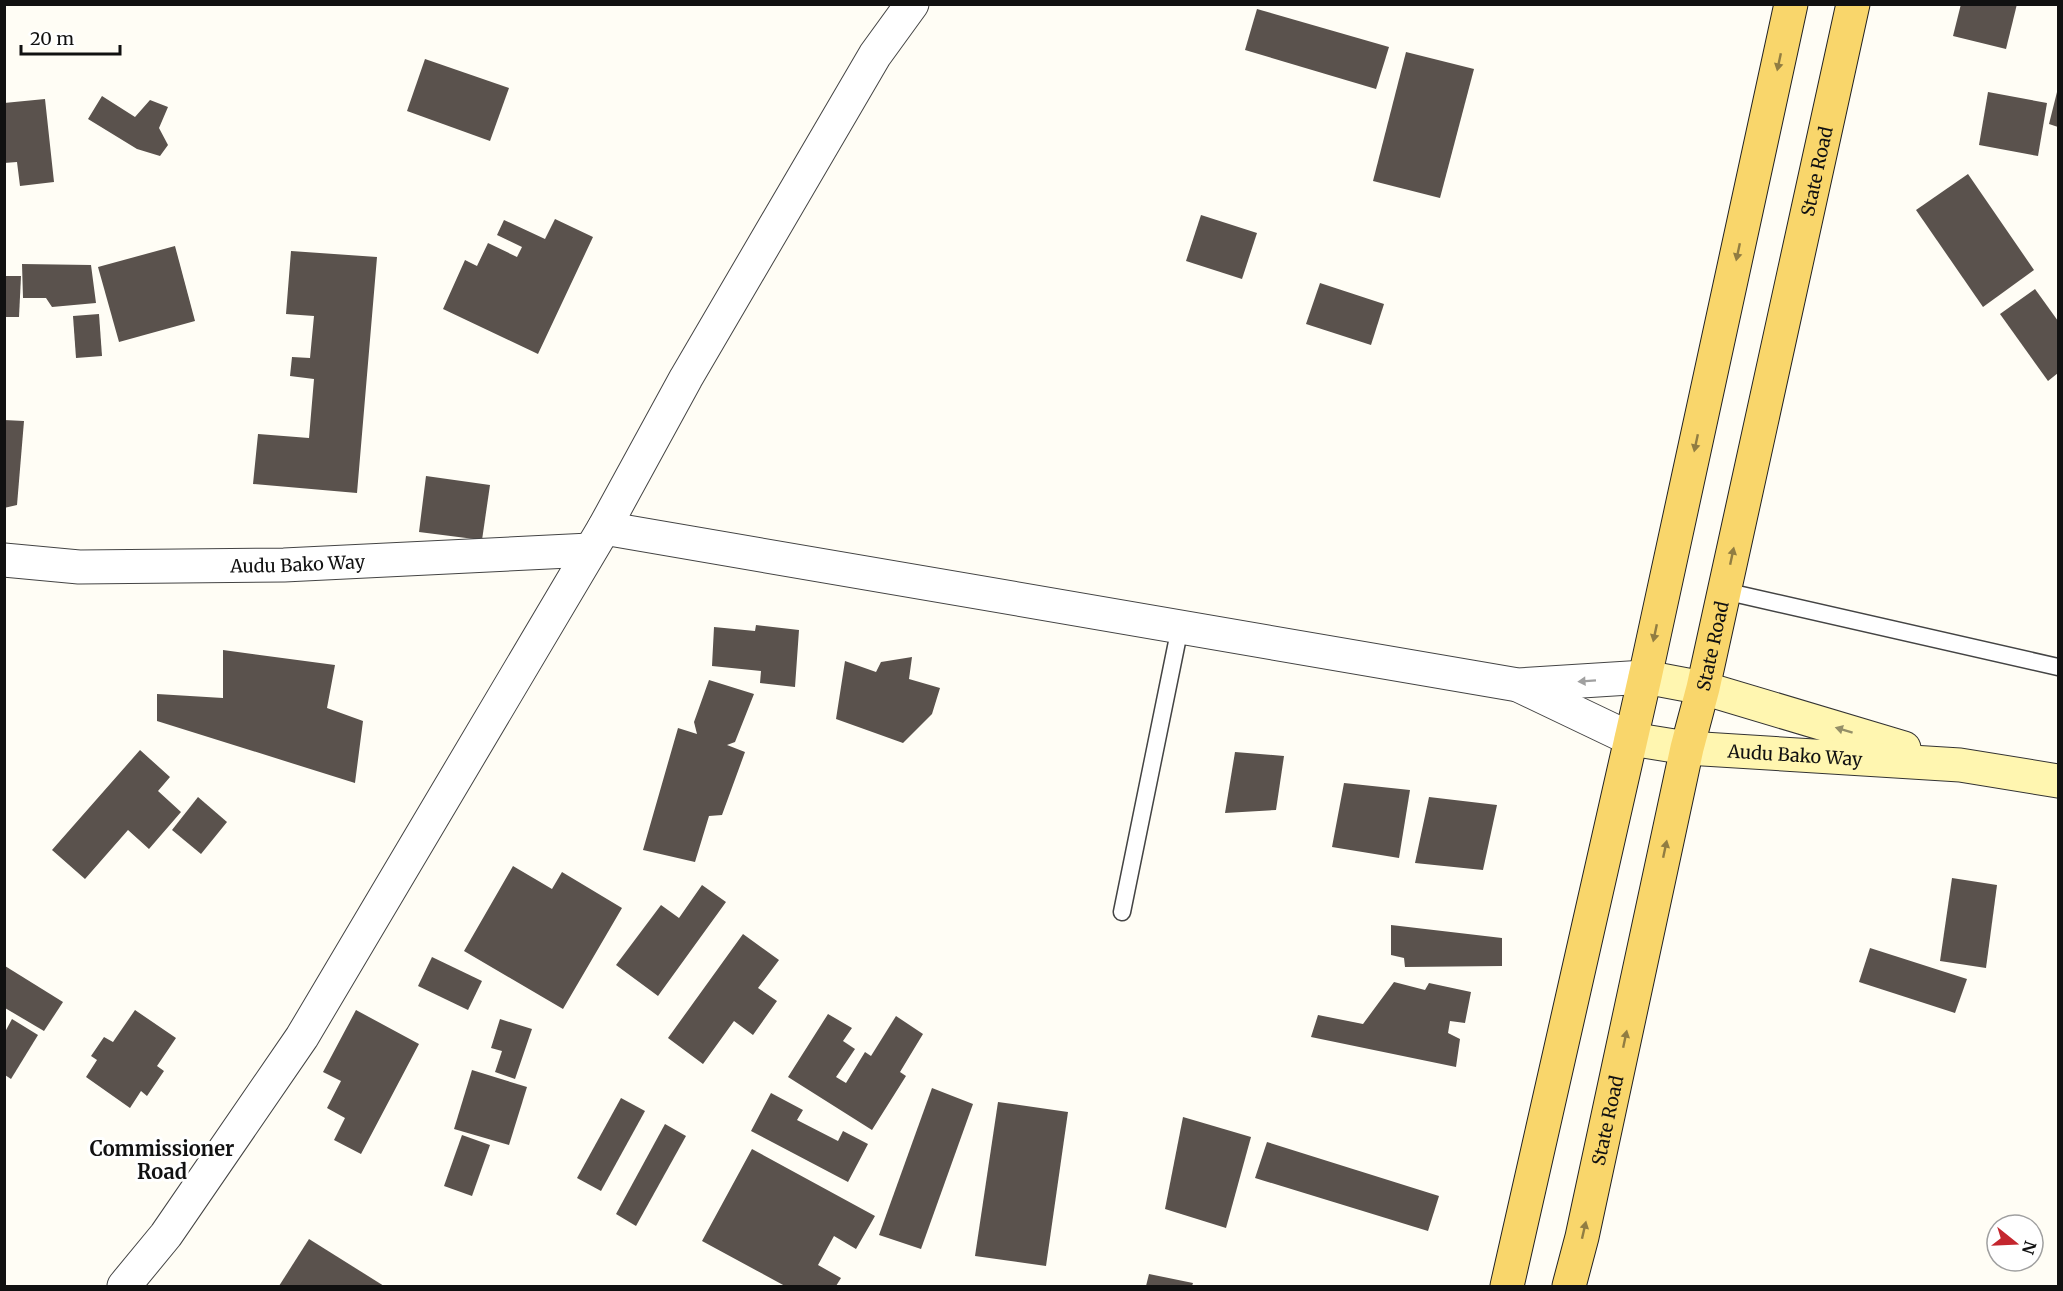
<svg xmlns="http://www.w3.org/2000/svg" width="2063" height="1291" viewBox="0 0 2063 1291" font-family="Merriweather,serif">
	<rect width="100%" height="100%" fill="#fffdf5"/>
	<g fill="#5a524d">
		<polygon points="1961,4 2017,4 2006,49 1953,36"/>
		<polygon points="1257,9 1389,47 1376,89 1245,50"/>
		<polygon points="1406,52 1474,69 1440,198 1373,181"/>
		<polygon points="425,59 509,88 490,141 407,111"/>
		<polygon points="2058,88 2058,127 2049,124"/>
		<polygon points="1988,92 2047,103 2038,156 1979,145"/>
		<polygon points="102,96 135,117 150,100 168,107 159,128 168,145 160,156 137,149 88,119"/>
		<polygon points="45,99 54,182 20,186 17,162 4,163 4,103"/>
		<polygon points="1968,174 2034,270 1983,307 1916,210"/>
		<polygon points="1201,215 1257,233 1242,279 1186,261"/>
		<polygon points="555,219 593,237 538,354 443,309 465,260 477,266 488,243 517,257 522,247 497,235 504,220 545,239"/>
		<polygon points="175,246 195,321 119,342 98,267"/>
		<polygon points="291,251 377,257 357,493 253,484 258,434 309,438 314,379 290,376 292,357 310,358 314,316 286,314"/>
		<polygon points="22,264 91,265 96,303 52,307 46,298 23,298"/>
		<polygon points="4,276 21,276 19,317 4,317"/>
		<polygon points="1320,283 1384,304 1371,345 1306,324"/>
		<polygon points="2035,289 2058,321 2058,373 2048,381 2000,314"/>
		<polygon points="99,314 102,356 76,358 73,316"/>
		<polygon points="4,420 24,421 17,505 4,508"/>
		<polygon points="426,476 490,485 482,540 419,532"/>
		<polygon points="756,625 799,630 795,687 760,683 761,671 712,666 714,627 755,631"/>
		<polygon points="223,650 335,665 327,708 363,721 355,783 157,721 157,694 223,698"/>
		<polygon points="912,657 909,679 940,688 932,714 903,743 836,719 845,661 876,672 881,662"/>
		<polygon points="709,680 754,694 735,742 727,745 745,752 722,815 709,816 695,862 643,850 678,728 697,734 694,722"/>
		<polygon points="140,750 170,777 158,791 181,812 149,849 128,830 85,879 52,850"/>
		<polygon points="1235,752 1284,756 1276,810 1225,813"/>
		<polygon points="1344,783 1410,790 1399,858 1332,847"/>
		<polygon points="198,797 227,822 201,854 172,830"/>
		<polygon points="1429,797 1497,805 1483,870 1415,863"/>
		<polygon points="513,866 552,889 562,872 622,908 563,1009 464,951"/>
		<polygon points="1952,878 1997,885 1986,968 1940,961"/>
		<polygon points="702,885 726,902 658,996 616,965 661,905 679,918"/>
		<polygon points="1391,925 1502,938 1502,966 1405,967 1404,958 1391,955"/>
		<polygon points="743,934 779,960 758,988 777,1001 753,1035 734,1021 703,1064 668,1038"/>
		<polygon points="1870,948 1967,979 1955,1013 1859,982"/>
		<polygon points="432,957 482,981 468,1010 418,986"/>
		<polygon points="5,966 63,1002 44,1031 5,1008"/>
		<polygon points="1394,982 1425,990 1429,983 1471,992 1465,1023 1450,1021 1448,1033 1460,1039 1456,1067 1311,1037 1318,1015 1363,1024"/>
		<polygon points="135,1010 176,1038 157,1066 164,1071 147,1096 141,1091 130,1108 86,1077 97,1060 91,1056 104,1037 113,1042"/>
		<polygon points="356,1010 419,1044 361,1154 334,1140 345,1118 327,1108 341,1081 323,1072"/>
		<polygon points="828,1014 852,1028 843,1041 855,1049 836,1077 846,1083 865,1052 871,1056 896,1016 923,1034 900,1072 906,1076 872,1130 788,1077"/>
		<polygon points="12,1019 38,1035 11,1079 5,1075 5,1032"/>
		<polygon points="500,1019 532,1029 515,1079 495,1072 502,1051 491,1048"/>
		<polygon points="472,1070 527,1087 509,1145 454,1129"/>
		<polygon points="932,1088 973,1104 921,1249 879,1235"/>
		<polygon points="771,1093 803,1110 797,1120 838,1141 843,1131 868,1144 848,1182 751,1131"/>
		<polygon points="621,1098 645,1111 601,1191 577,1178"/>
		<polygon points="998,1102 1068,1112 1046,1266 975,1256"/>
		<polygon points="1183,1117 1251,1137 1226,1228 1165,1209"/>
		<polygon points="665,1124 686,1136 636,1226 616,1214"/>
		<polygon points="462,1135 490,1145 472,1196 444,1186"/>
		<polygon points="1267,1142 1439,1196 1428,1231 1255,1178"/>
		<polygon points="752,1149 875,1216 856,1249 834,1236 818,1265 841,1278 836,1286 785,1286 702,1241"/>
		<polygon points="309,1239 384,1286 279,1286"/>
		<polygon points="1149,1274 1193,1283 1192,1286 1146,1286"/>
	</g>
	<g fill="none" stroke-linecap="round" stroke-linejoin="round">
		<g stroke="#444" stroke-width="19">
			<g id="lane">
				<polyline points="1724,591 2058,667"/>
				<polyline points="1122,912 1180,627"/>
			</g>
		</g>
		<g stroke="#444" stroke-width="35">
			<g id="street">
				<polyline points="604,528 1518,685 1645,677"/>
				<path id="s1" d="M4,560L79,567L284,565L590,550"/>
				<polyline points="1520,686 1631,739"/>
				<polyline points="124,1286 166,1235 302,1037 604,528 686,378 875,55 912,4"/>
			</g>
		</g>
		<g stroke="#333" stroke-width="35">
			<g id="secondary">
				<polyline points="1645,677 1703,688 1904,748"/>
				<path id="s2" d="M1631,739L1687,748L1960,765L2058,781"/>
			</g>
		</g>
		<g stroke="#222" stroke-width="35">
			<g id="primary">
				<polyline points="1507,1286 1645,677 1791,4"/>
				<path id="s3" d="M1569,1286L1582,1237L1687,748L1703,688L1853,4"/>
			</g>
		</g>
		<use href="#lane" stroke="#fff" stroke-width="16"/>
		<use href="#street" stroke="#fff" stroke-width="33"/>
		<use href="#secondary" stroke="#fff6b0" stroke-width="33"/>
		<use href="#primary" stroke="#f9d66b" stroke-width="33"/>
	</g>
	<defs><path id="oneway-solid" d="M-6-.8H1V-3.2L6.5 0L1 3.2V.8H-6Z" transform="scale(1.5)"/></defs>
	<g fill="#917d42">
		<use href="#oneway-solid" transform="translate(1779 62) rotate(102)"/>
		<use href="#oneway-solid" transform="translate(1738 252) rotate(102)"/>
		<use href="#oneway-solid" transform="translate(1696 443) rotate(102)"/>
		<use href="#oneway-solid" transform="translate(1732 556) rotate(-78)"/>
		<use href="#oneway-solid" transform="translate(1655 633) rotate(102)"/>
		<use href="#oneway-solid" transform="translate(1665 849) rotate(-78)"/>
		<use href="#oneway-solid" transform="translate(1625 1039) rotate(-78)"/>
		<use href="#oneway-solid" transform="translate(1584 1230) rotate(-77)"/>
	</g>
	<use fill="#a0a0a0" href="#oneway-solid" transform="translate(1587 681) rotate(176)"/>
	<use fill="#948f68" href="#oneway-solid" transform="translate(1844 730) rotate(-163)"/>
	<g text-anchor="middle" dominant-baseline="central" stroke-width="6" stroke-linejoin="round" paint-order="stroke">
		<g font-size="18" fill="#111" stroke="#fff">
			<text stroke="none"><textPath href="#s3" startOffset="1142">State Road</textPath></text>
			<text stroke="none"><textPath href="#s1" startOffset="294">Audu Bako Way</textPath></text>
			<text stroke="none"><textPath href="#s3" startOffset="656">State Road</textPath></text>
			<text stroke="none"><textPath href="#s2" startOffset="165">Audu Bako Way</textPath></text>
			<text stroke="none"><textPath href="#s3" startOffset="170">State Road</textPath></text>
		</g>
		<g font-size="20" font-weight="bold" fill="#111" stroke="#fff">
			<text x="162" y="1148">Commissioner<tspan x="162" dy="23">Road</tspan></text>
		</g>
	</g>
	<rect width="2063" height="1291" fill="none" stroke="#111111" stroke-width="12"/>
	<g transform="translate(2015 1243) rotate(108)"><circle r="28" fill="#ffffff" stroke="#a0a0a0" stroke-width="1.5"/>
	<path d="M0-4.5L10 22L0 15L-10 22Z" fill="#c4262e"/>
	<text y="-9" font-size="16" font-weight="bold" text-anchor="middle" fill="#111111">N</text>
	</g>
	<path d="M21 45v9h99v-9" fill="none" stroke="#111111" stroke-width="3"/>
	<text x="30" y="45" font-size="18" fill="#111111" stroke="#ffffff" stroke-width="4.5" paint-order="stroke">20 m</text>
</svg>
